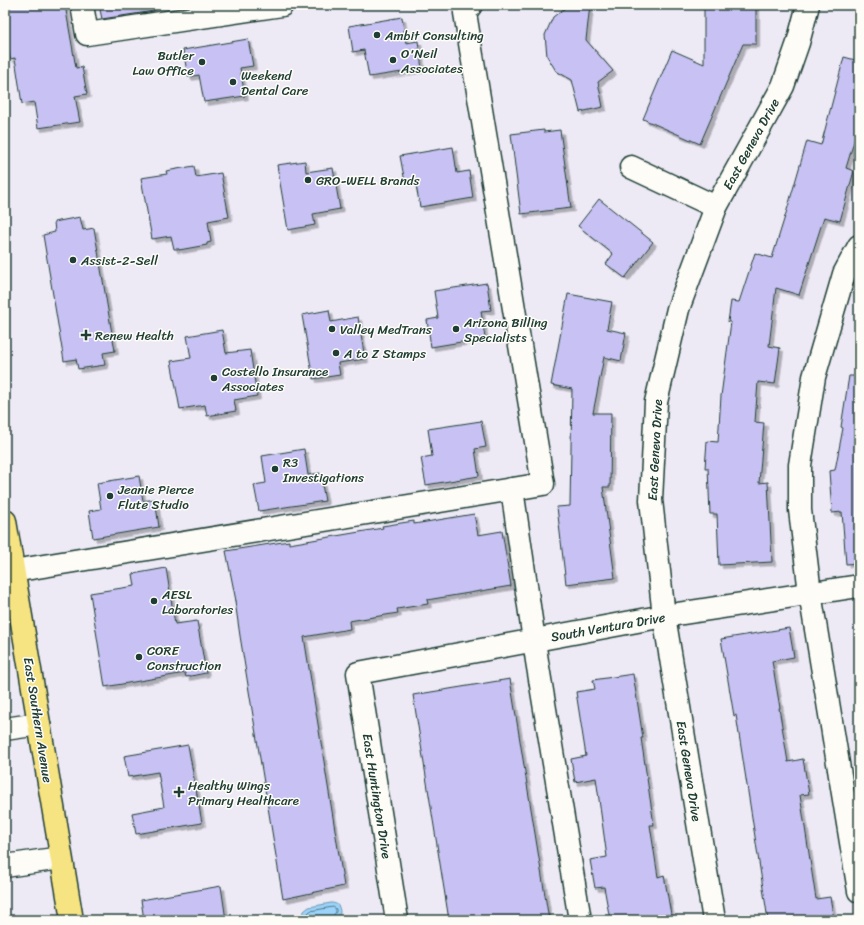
<svg xmlns="http://www.w3.org/2000/svg" width="864" height="925" viewBox="0 0 864 925" font-family="Sriracha,sans-serif">
	<defs>
		<filter id="shadow"><feDropShadow dx="3.5" dy="3.5" stdDeviation="0" flood-color="#0004"/></filter>
	</defs>
	<rect width="100%" height="100%" fill="#edeaf6"/>
	<filter id="ink" filterUnits="userSpaceOnUse"><feTurbulence type="fractalNoise" baseFrequency=".025" numOctaves="2"/><feDisplacementMap in="SourceGraphic" scale="8" xChannelSelector="R" yChannelSelector="G"/><feConvolveMatrix kernelMatrix="1 2 1 2 8 2 1 2 1" color-interpolation-filters="sRGB"/></filter>
	<g filter="url(#ink)">
		<path fill="#9cd3fb" stroke="#6a97ab" d="M331,903C338,903 340,907 340,913C335,924 316,920 306,920L303,917L304,911L309,907Z"/>
		<g fill="none" stroke-linecap="round" stroke-linejoin="round">
			<polyline stroke="#517984" stroke-width="1" points="308,920 308,913 310,911 333,907 336,909 336,912 332,917 332,920"/>
		</g>
		<g fill="#c8c1f3" stroke="#1f3d34" filter="url(#shadow)">
			<polygon points="5,5 65,5 76,68 82,67 87,94 75,96 80,122 38,128 34,102 22,104 15,58 10,59 5,30"/>
			<polygon points="99,5 153,5 154,11 102,19"/>
			<polygon points="569,5 590,5 586,40 613,71 598,82 603,107 580,112 572,80 556,71 547,56 545,35 553,17"/>
			<polygon points="704,5 756,5 756,44 743,44 700,144 643,119 672,50 704,64"/>
			<polygon points="402,17 406,43 418,41 422,69 369,77 364,50 353,52 349,26"/>
			<polygon points="248,39 253,66 240,68 245,96 204,102 199,75 188,77 183,50"/>
			<polygon points="844,57 859,61 859,138 855,138 846,168 854,171 840,221 824,217 799,295 776,288 769,346 780,348 775,384 758,382 755,422 764,423 759,483 768,482 772,562 719,565 717,514 710,514 708,468 705,468 707,441 718,442 721,396 731,322 728,322 731,301 739,302 755,253 772,258 787,210 807,141 821,145"/>
			<polygon points="544,130 544,132 560,130 571,208 521,214 511,134"/>
			<polygon points="453,147 457,173 469,171 473,198 420,207 415,180 405,182 400,156"/>
			<polygon points="305,161 306,172 333,168 340,209 313,214 315,225 288,230 277,165"/>
			<polygon points="194,166 196,177 221,173 229,217 208,221 211,242 207,243 207,245 179,250 179,249 174,249 171,236 152,239 141,178 167,174 166,171"/>
			<polygon points="599,199 653,242 625,278 606,264 613,254 578,226"/>
			<polygon points="80,217 83,230 94,228 115,351 103,353 105,365 78,369 76,359 64,361 43,235 55,232 54,222"/>
			<polygon points="487,283 491,310 481,311 485,338 431,347 427,320 438,318 434,291"/>
			<polygon points="568,294 612,302 607,329 626,333 621,361 604,357 593,413 611,413 610,487 603,487 615,578 566,584 557,507 570,506 572,389 551,385"/>
			<polygon points="329,310 331,322 358,317 365,359 338,363 340,375 313,379 302,315"/>
			<polygon points="222,330 226,353 250,350 257,396 234,400 236,411 207,416 205,405 180,409 171,361 191,358 187,336"/>
			<polygon points="849,376 859,376 859,563 846,564 842,512 832,513 829,471 835,470 843,428 841,427"/>
			<polygon points="481,421 486,447 475,449 479,476 426,485 421,458 432,456 428,429"/>
			<polygon points="304,449 308,475 320,473 325,501 259,511 254,485 266,483 262,456"/>
			<polygon points="139,476 143,501 155,499 159,527 93,538 89,511 101,509 97,483"/>
			<polygon points="474,514 478,535 502,531 511,586 427,600 428,604 397,609 398,613 349,621 350,629 304,637 344,886 283,899 240,636 235,601 236,601 226,551 289,541 289,544 383,528 382,526 414,521 414,524"/>
			<polygon points="166,568 175,624 197,621 206,673 186,677 185,673 105,687 90,593 135,586 133,574"/>
			<polygon points="789,628 794,657 772,661 780,708 779,708 788,762 803,759 809,794 800,795 816,899 830,897 834,920 768,920 736,715 734,716 721,639"/>
			<polygon points="633,674 643,738 641,738 654,825 650,825 658,877 664,875 672,920 610,920 604,887 595,888 590,860 607,857 596,778 575,782 571,759 586,756 576,692 595,689 593,680"/>
			<polygon points="510,679 549,920 449,920 413,695"/>
			<polygon points="188,745 202,823 136,834 132,813 164,807 158,772 128,777 124,756"/>
			<polygon points="221,886 226,920 144,920 141,900"/>
		</g>
		<g fill="none" stroke-linecap="round" stroke-linejoin="round">
			<g stroke="#1f3d34" stroke-width="25">
				<g id="minor">
					<polyline points="82,5 87,34 282,5"/>
					<polyline points="631,167 716,207"/>
					<polyline points="859,246 844,274 814,377 800,465 800,510 810,593 859,891"/>
					<polyline points="512,489 537,661 580,920"/>
					<polyline points="13,571 543,484 465,13 471,5"/>
					<polyline points="5,729 39,724"/>
					<polyline points="5,866 61,858"/>
					<polyline points="397,920 358,673 664,616 859,586"/>
					<polyline points="714,920 664,616 651,500 656,402 678,309 716,207 783,86 798,43 808,5"/>
				</g>
			</g>
			<g stroke="#1f3d34" stroke-width="25">
				<polyline id="major" points="5,521 72,920"/>
			</g>
			<use href="#minor" stroke="#fdfcf7" stroke-width="22"/>
			<use href="#major" stroke="#f6e381" stroke-width="22"/>
		</g>
	</g>
	<g fill="#1f3d34" stroke="#fdfcf7" stroke-width="1.5">
		<circle cx="377" cy="35" r="4"/>
		<circle cx="393" cy="60" r="4"/>
		<circle cx="202" cy="62" r="4"/>
		<circle cx="233" cy="82" r="4"/>
		<circle cx="308" cy="180" r="4"/>
		<circle cx="73" cy="260" r="4"/>
		<circle cx="332" cy="329" r="4"/>
		<circle cx="456" cy="329" r="4"/>
		<path d="M84 329h4v4h4v4h-4v4h-4v-4h-4v-4h4z"/>
		<circle cx="336" cy="353" r="4"/>
		<circle cx="214" cy="378" r="4"/>
		<circle cx="275" cy="469" r="4"/>
		<circle cx="110" cy="496" r="4"/>
		<circle cx="154" cy="601" r="4"/>
		<circle cx="139" cy="657" r="4"/>
		<path d="M177 786h4v4h4v4h-4v4h-4v-4h-4v-4h4z"/>
	</g>
	<g text-anchor="middle" dominant-baseline="central" stroke-width="3" stroke-linejoin="round" paint-order="stroke">
		<g font-size="13" fill="#1f3d34" stroke="#fdfcf7" text-anchor="start">
			<text x="385" y="35">Ambit Consulting</text>
			<text x="401" y="53">O'Neil<tspan x="401" dy="15">Associates</tspan></text>
			<text x="194" y="55" text-anchor="end">Butler<tspan x="194" dy="15">Law Office</tspan></text>
			<text x="241" y="75">Weekend<tspan x="241" dy="15">Dental Care</tspan></text>
			<text x="316" y="180">GRO-WELL Brands</text>
			<text x="81" y="260">Assist-2-Sell</text>
			<text x="464" y="322">Arizona Billing<tspan x="464" dy="15">Specialists</tspan></text>
			<text x="340" y="329">Valley MedTrans</text>
			<text x="95" y="335">Renew Health</text>
			<text x="344" y="353">A to Z Stamps</text>
			<text x="222" y="371">Costello Insurance<tspan x="222" dy="15">Associates</tspan></text>
			<text x="283" y="462">R3<tspan x="283" dy="15">Investigations</tspan></text>
			<text x="118" y="489">Jeanie Pierce<tspan x="118" dy="15">Flute Studio</tspan></text>
			<text x="162" y="594">AESL<tspan x="162" dy="15">Laboratories</tspan></text>
			<text x="147" y="650">CORE<tspan x="147" dy="15">Construction</tspan></text>
			<text x="188" y="785">Healthy Wings<tspan x="188" dy="15">Primary Healthcare</tspan></text>
		</g>
		<g font-size="13" fill="#1f3d34" stroke="#fdfcf7">
			<text transform="translate(751 144) rotate(-61)">East Geneva Drive</text>
			<text transform="translate(655 450) rotate(-87)">East Geneva Drive</text>
			<text transform="translate(608 627) rotate(-10)">South Ventura Drive</text>
			<text transform="translate(38 720) rotate(81)">East Southern Avenue</text>
			<text transform="translate(689 771) rotate(81)">East Geneva Drive</text>
			<text transform="translate(377 796) rotate(81)">East Huntington Drive</text>
		</g>
	</g>
	<rect width="864" height="925" fill="none" stroke="#fdfcf7" stroke-width="20"/>
	<rect x="10" y="10" width="844" height="905" fill="none" stroke="#1f3d34" stroke-width="1.5" filter="url(#ink)"/>
</svg>
